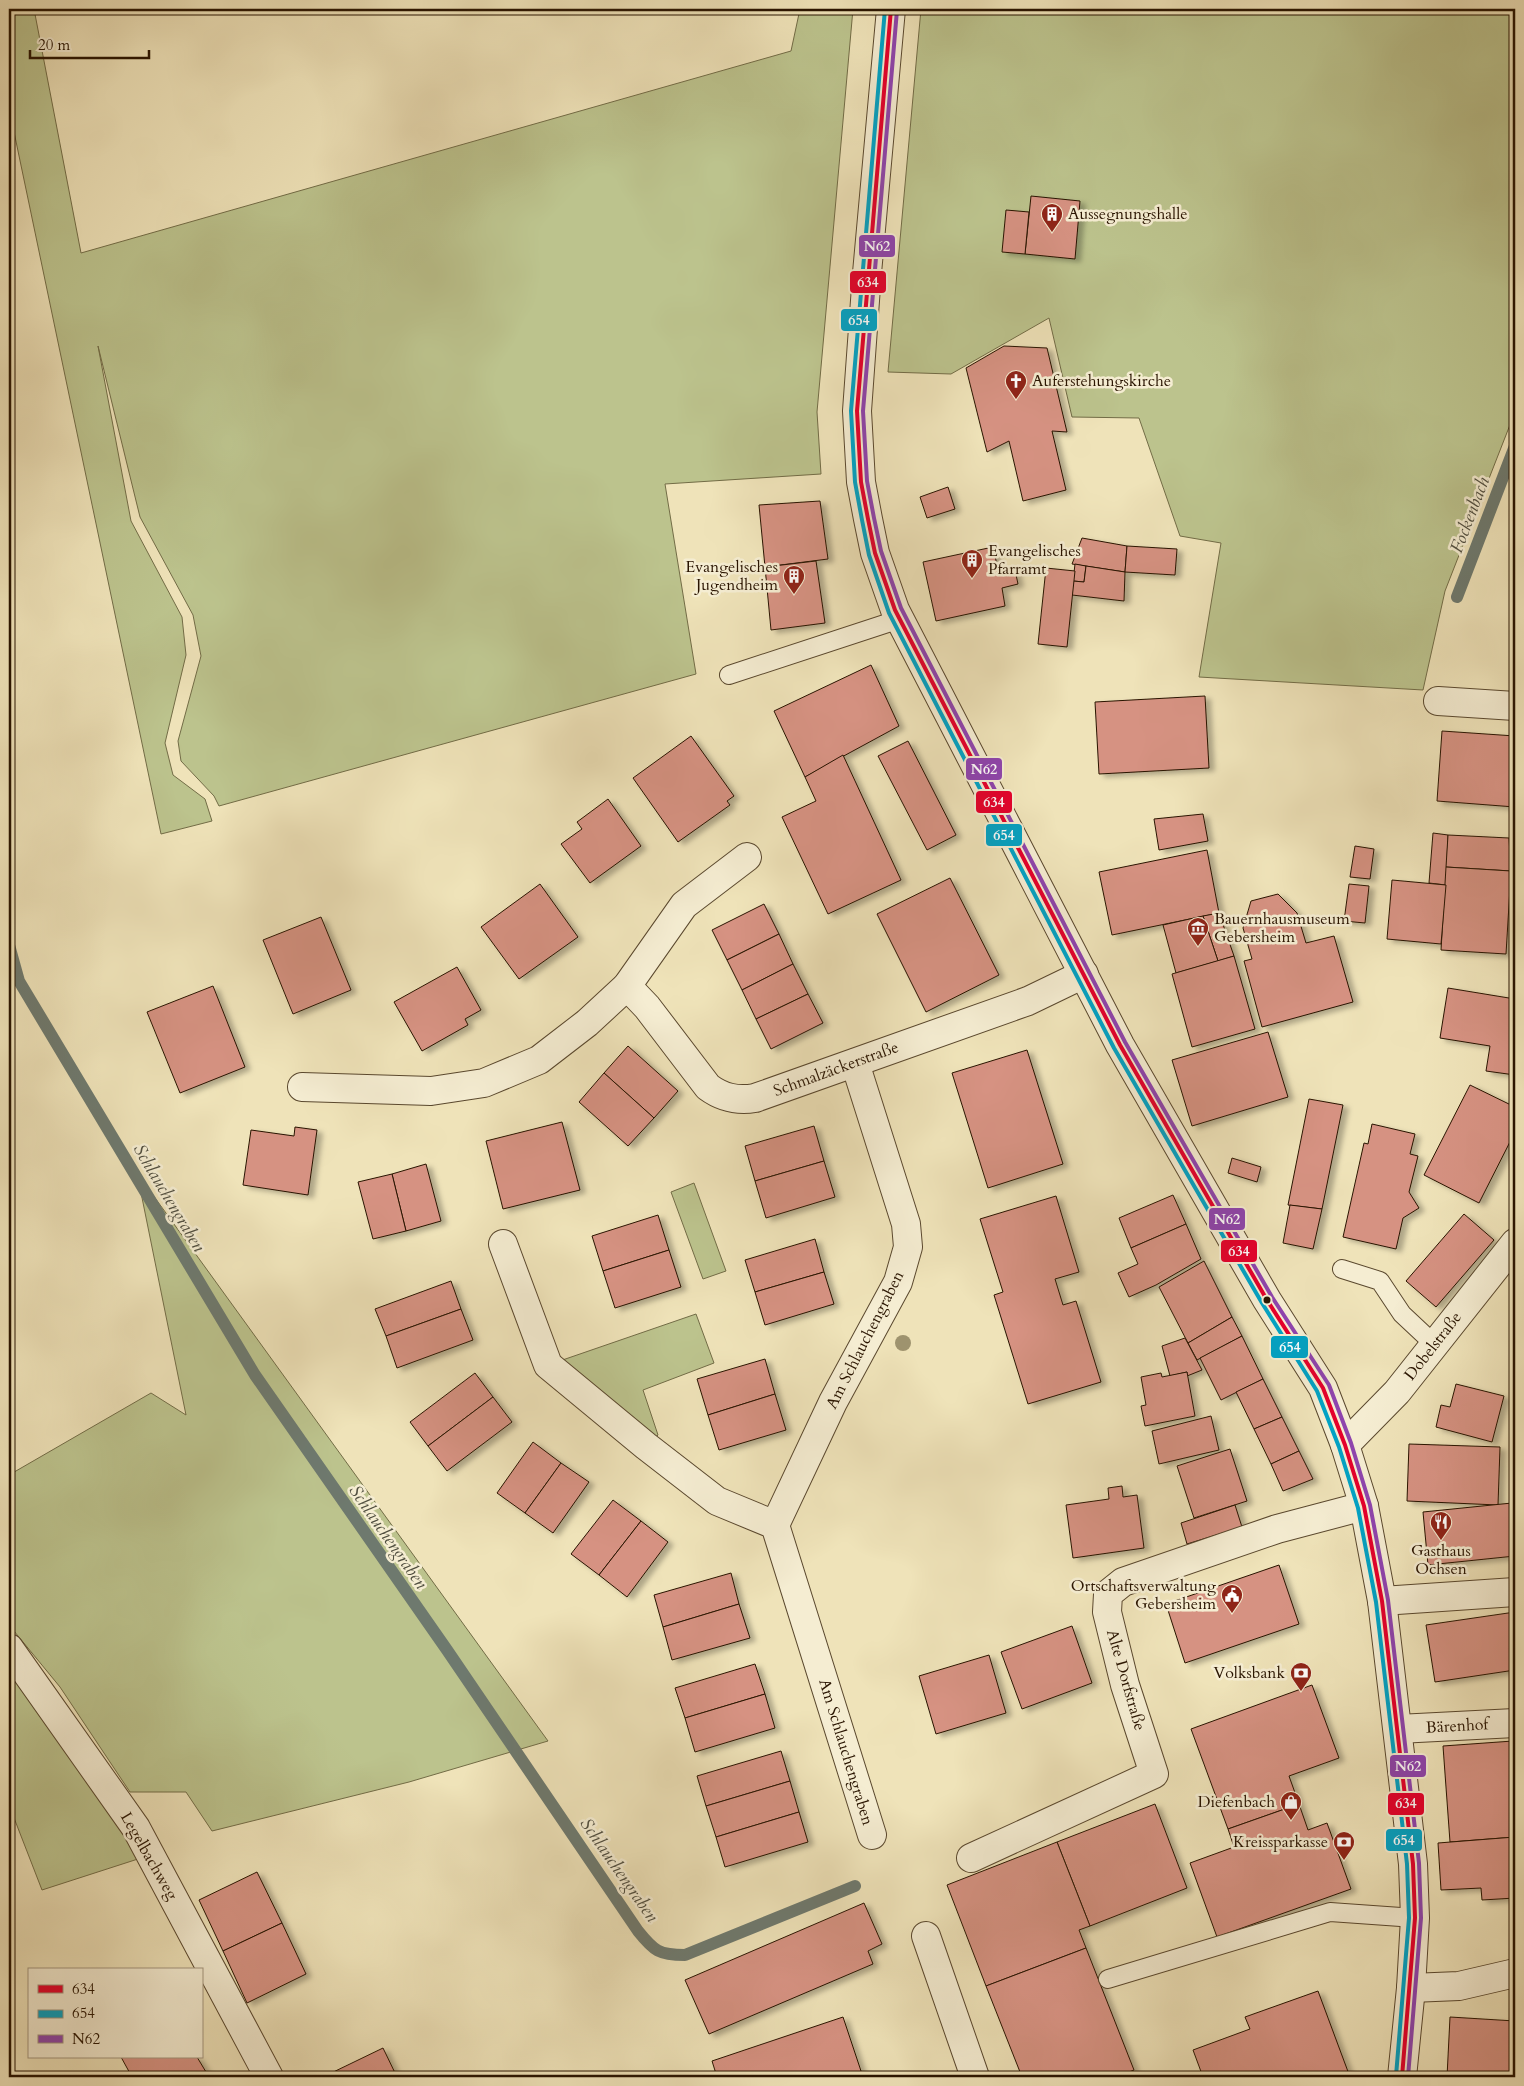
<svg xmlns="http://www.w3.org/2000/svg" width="1524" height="2086" viewBox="0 0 1524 2086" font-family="Cardo,serif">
	<defs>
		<filter id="shadow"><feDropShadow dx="5.5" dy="3" stdDeviation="2.5" flood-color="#0004"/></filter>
	</defs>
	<rect width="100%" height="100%" fill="#efe3b9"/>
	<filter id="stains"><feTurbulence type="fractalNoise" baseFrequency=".004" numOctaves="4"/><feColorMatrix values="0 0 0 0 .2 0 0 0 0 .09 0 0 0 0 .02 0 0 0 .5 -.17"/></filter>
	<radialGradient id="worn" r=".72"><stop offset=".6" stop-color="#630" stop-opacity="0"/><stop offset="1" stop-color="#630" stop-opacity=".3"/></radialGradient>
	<g fill="#bcc38d" stroke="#726c46">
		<polygon points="9,9 34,9 81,253 791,51 800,9 853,9 817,412 821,474 665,484 696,674 219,806 214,796 181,761 178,741 201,656 193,615 140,517 98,346 131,521 182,617 186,655 165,743 173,775 205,799 212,821 161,834 9,108"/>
		<polygon points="921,9 1515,9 1515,412 1445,591 1423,690 1199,677 1221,543 1180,536 1139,418 1072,417 1049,318 951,374 888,372"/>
		<polygon points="137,1173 548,1741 409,1782 212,1831 186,1792 130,1792 60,1687 9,1625 9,1475 151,1393 186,1415"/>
		<polygon points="694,1183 726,1271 703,1279 671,1192"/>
		<polygon points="696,1314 714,1363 643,1390 658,1435 646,1446 548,1365"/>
		<polygon points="9,1672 27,1692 141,1858 42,1890 9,1805"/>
	</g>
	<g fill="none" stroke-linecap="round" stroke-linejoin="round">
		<g stroke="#6e796e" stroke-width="12">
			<polyline points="1457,597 1515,446"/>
			<path d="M9,945L19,981L255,1375L447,1650L638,1931C654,1951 659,1955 685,1955L855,1886"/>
		</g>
	</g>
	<g fill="#d69282" stroke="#291400" filter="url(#shadow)">
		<polygon points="1031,196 1080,201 1075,259 1025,254"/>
		<polygon points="1006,210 1029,212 1025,254 1002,252"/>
		<polygon points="1004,346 1047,348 1067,432 1052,431 1066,490 1023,501 1009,441 987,452 966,368"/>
		<polygon points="948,487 955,509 927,518 920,497"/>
		<polygon points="820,501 828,559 765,567 759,505"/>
		<polygon points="1082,538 1127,546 1125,572 1072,564"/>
		<polygon points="1127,546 1177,549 1175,575 1125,572"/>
		<polygon points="993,547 999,574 1015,570 1018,584 1002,588 1005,606 936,621 923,562"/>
		<polygon points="816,561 825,623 771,630 765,567"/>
		<polygon points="1075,564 1086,566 1084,582 1073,581"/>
		<polygon points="1086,566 1125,572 1124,601 1072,595 1073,581 1084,582"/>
		<polygon points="1046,568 1075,571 1067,647 1038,644"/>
		<polygon points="871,665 899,726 805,777 774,711"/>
		<polygon points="1205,696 1209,768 1099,774 1095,702"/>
		<polygon points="1442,731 1515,736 1515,807 1437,801"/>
		<polygon points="691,736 734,796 727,801 730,805 678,842 633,778"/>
		<polygon points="908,741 956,835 927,850 878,756"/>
		<polygon points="843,755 901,880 828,914 782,817 816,801 805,777"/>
		<polygon points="608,799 641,846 590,883 561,844 582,829 577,822"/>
		<polygon points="1203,814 1208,841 1159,850 1154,819"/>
		<polygon points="1433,833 1448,835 1446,885 1429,883"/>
		<polygon points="1448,835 1509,838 1511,871 1446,867"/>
		<polygon points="1355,846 1374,849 1370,879 1350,877"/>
		<polygon points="1207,850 1219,913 1112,935 1099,872"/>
		<polygon points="1446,867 1511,871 1506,954 1441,950"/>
		<polygon points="950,878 999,975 926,1012 877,914"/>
		<polygon points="1392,880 1446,885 1441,944 1387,939"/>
		<polygon points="540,884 578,937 519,979 481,927"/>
		<polygon points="1349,884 1369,886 1365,923 1344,921"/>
		<polygon points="1278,894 1297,913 1306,943 1334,936 1353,1002 1262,1027 1244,961 1252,959 1243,928 1251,901"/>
		<polygon points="764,904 779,934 727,960 712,930"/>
		<polygon points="1219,913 1234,956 1218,961 1203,916"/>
		<polygon points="1203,916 1218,961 1176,973 1163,925"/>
		<polygon points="321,917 351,990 293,1014 263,940"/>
		<polygon points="779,934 793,964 742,990 727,960"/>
		<polygon points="1234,956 1255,1029 1192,1047 1172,974"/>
		<polygon points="793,964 808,994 756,1019 742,990"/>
		<polygon points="457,967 481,1010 465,1019 468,1025 422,1051 394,1002"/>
		<polygon points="213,986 245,1067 180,1093 147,1012"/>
		<polygon points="1448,988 1515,999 1515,1075 1486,1071 1490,1046 1440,1038"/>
		<polygon points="808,994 823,1023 771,1049 756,1019"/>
		<polygon points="1268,1032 1288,1097 1192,1126 1172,1060"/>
		<polygon points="628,1046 678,1091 654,1118 604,1073"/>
		<polygon points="1027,1050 1063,1164 988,1188 952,1073"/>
		<polygon points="604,1073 654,1118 628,1146 579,1102"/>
		<polygon points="1470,1085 1515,1107 1515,1132 1479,1203 1424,1175"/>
		<polygon points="1309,1099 1343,1105 1322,1209 1288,1205"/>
		<polygon points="562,1122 580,1190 503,1209 486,1141"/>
		<polygon points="1372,1124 1415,1134 1410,1154 1418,1156 1409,1192 1419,1208 1403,1218 1396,1249 1343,1237 1364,1143 1368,1144"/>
		<polygon points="814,1126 824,1161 755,1181 745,1146"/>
		<polygon points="295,1127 317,1130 308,1195 243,1185 251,1130 294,1136"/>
		<polygon points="1232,1158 1261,1167 1257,1182 1228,1173"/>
		<polygon points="824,1161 835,1197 766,1218 755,1181"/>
		<polygon points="426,1164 441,1221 406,1231 392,1174"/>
		<polygon points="392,1174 406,1231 373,1239 358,1182"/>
		<polygon points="1173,1195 1186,1224 1131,1248 1119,1218"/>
		<polygon points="1056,1196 1079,1272 1055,1279 1063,1305 1076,1301 1101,1382 1028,1404 994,1295 1003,1292 980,1219"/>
		<polygon points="1290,1205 1322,1209 1313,1249 1283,1243"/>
		<polygon points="1464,1214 1494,1240 1436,1307 1406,1281"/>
		<polygon points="658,1215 669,1250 603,1271 592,1236"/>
		<polygon points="1186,1224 1201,1259 1156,1285 1129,1297 1118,1273 1138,1264 1131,1248"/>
		<polygon points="815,1239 824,1272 755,1292 745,1260"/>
		<polygon points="669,1250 681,1287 615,1308 603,1271"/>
		<polygon points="1204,1261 1232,1317 1188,1343 1159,1287"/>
		<polygon points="824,1272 834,1304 765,1325 755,1292"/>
		<polygon points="451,1281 461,1309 386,1336 375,1309"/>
		<polygon points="461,1309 473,1340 397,1368 386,1336"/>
		<polygon points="1232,1317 1242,1336 1197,1360 1188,1343"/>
		<polygon points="1242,1336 1263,1379 1221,1400 1200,1358"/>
		<polygon points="1185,1338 1202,1370 1187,1376 1187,1372 1170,1376 1162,1346"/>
		<polygon points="765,1359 775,1394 708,1415 697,1379"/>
		<polygon points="1187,1372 1195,1416 1145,1426 1141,1406 1146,1405 1141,1377 1161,1373 1162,1377"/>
		<polygon points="475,1373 493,1397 428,1446 410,1422"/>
		<polygon points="1263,1379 1282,1417 1254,1429 1236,1392"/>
		<polygon points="1456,1384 1504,1396 1492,1442 1436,1427 1441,1405 1450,1407"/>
		<polygon points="775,1394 786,1430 719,1450 708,1415"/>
		<polygon points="493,1397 512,1422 447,1471 428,1446"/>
		<polygon points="1211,1416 1219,1450 1159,1464 1152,1431"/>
		<polygon points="1282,1417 1299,1451 1271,1464 1254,1429"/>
		<polygon points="533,1442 561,1463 525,1513 497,1493"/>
		<polygon points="1409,1444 1500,1447 1498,1505 1407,1501"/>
		<polygon points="1230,1449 1247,1501 1194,1518 1177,1466"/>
		<polygon points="1299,1451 1313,1479 1283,1491 1271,1464"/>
		<polygon points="561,1463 589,1482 553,1533 525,1513"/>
		<polygon points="1122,1486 1123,1497 1137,1495 1144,1548 1073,1558 1066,1505 1109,1499 1108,1488"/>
		<polygon points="1515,1490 1515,1523 1511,1491"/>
		<polygon points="613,1500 641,1521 599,1575 571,1554"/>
		<polygon points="1512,1503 1515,1523 1515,1556 1428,1565 1423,1512"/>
		<polygon points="1235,1505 1242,1527 1187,1544 1181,1523"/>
		<polygon points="641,1521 668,1542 627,1597 599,1575"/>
		<polygon points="1279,1565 1299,1624 1185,1663 1166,1604"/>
		<polygon points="731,1573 739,1604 663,1627 654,1595"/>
		<polygon points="739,1604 750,1638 672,1660 663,1627"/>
		<polygon points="1515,1612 1515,1670 1435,1682 1426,1625"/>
		<polygon points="1072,1626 1092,1683 1022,1709 1001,1652"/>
		<polygon points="989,1655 1006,1713 936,1734 919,1676"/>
		<polygon points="755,1664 765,1694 685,1718 675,1688"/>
		<polygon points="1312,1685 1339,1758 1289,1776 1299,1804 1228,1829 1191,1729"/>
		<polygon points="765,1694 775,1728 695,1752 685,1718"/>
		<polygon points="1513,1741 1515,1837 1450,1842 1443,1746"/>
		<polygon points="781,1751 790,1781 706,1806 697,1776"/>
		<polygon points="790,1781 799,1812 716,1837 706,1806"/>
		<polygon points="1155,1804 1187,1888 1090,1926 1057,1842"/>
		<polygon points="1299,1804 1308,1830 1327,1823 1351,1889 1217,1937 1190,1863 1234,1847 1228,1829"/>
		<polygon points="799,1812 808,1842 725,1867 716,1837"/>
		<polygon points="1515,1837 1515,1898 1482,1900 1481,1888 1441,1890 1438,1843"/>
		<polygon points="1057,1842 1090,1926 1079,1930 1086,1948 986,1986 947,1885"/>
		<polygon points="257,1872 282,1923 223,1951 199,1900"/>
		<polygon points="864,1903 882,1944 868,1951 873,1964 709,2034 685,1980"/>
		<polygon points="282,1923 306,1974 247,2003 223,1951"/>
		<polygon points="1086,1948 1134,2070 1116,2077 1022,2077 986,1986"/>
		<polygon points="1318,1991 1350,2077 1203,2077 1193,2050 1250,2029 1245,2017"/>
		<polygon points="843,2017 863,2077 717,2077 712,2061"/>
		<polygon points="1450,2017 1515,2021 1515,2077 1447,2077"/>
		<polygon points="383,2048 397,2077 323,2077"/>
		<polygon points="121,2057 197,2057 209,2077 132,2077"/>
	</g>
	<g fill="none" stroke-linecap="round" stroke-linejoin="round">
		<g stroke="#5a482e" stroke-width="20">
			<g id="service">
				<polyline points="729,675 900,619"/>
				<polyline points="1342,1269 1380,1281 1402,1314 1434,1344"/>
				<polyline points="1108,1979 1330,1912 1415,1918"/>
			</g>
		</g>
		<g stroke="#5a482e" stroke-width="30">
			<g id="minor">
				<polyline points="1438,701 1515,706"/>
				<path d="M627,986L647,1007L708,1087C723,1098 737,1101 755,1098L1028,1001L1084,974"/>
				<polyline points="302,1087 431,1091 484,1083 539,1060 587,1023 627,986 684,905 747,857"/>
				<polyline points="503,1244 548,1365 646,1446 717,1501 775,1525 872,1835"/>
				<polyline points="1345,1445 1397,1392 1515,1243"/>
				<polyline points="775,1525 833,1402 898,1282 908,1247 906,1224 855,1063"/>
				<polyline points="1382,1601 1515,1592"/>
				<polyline points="9,1648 136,1828 269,2077"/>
				<polyline points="1398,1729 1515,1723"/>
				<polyline points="971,1858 1154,1774 1125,1685 1107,1612 1108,1594 1123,1582 1277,1529 1364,1506"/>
				<polyline points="926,1936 975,2077"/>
				<polyline points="1411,1988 1459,1986 1515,1973"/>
			</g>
		</g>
		<g stroke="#5a482e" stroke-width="30">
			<polyline id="tertiary" points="891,9 867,273 857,411 861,482 868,519 875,553 895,610 1120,1045 1267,1300 1323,1388 1345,1445 1364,1506 1382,1601 1413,1864 1415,1918 1411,1988 1402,2077"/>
		</g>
		<use href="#service" stroke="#f5edd2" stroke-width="18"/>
		<use href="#minor" stroke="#f5edd2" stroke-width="28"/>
		<use href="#tertiary" stroke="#f5edd2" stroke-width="28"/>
		<g stroke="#f5edd2" stroke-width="8">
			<polyline id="bus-1" points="891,9 857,411 861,482 868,519 875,553 895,610 1120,1045 1267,1300 1323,1388 1345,1445 1364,1506 1382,1601 1413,1864 1415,1918 1402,2077"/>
		</g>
		<g stroke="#f5edd2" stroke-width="8">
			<polyline id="bus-2" points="885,9 851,411 855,482 862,520 869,555 889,613 1114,1048 1262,1303 1317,1391 1339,1447 1358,1508 1376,1602 1407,1864 1409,1918 1396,2076"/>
		</g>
		<g stroke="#f5edd2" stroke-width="8">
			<polyline id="bus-3" points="897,10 863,411 867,481 874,518 881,551 901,608 1125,1042 1272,1297 1329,1385 1351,1443 1370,1505 1388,1600 1419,1863 1421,1918 1408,2077"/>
		</g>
		<use href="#bus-1" stroke="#e4002b" stroke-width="4"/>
		<use href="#bus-2" stroke="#02a2c4" stroke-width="4"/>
		<use href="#bus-3" stroke="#8e44ad" stroke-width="4"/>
	</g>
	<circle fill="#9e936e" cx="903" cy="1343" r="8"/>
	<defs>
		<g id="building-pin" transform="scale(1.125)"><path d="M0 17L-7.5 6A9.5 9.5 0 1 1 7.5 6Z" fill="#8f2418" stroke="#f5edd2"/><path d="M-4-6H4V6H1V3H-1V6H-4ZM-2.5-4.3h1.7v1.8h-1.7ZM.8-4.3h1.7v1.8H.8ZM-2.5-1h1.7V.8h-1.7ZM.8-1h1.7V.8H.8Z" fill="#fff"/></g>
		<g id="church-pin" transform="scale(1.125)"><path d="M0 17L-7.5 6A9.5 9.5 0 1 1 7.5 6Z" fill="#8f2418" stroke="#f5edd2"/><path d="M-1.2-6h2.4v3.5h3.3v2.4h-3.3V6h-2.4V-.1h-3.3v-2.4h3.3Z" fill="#fff"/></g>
		<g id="museum-pin" transform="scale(1.125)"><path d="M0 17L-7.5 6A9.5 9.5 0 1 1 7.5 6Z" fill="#8f2418" stroke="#f5edd2"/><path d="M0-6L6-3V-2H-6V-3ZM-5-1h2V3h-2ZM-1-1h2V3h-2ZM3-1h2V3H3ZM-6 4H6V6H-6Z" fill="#fff"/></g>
		<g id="restaurant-pin" transform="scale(1.125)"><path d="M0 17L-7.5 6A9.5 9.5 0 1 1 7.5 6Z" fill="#8f2418" stroke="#f5edd2"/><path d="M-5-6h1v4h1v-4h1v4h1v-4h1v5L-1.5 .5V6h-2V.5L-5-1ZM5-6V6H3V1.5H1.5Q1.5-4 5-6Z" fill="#fff"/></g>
		<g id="civic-pin" transform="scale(1.125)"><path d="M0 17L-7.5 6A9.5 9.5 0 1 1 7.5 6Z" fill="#8f2418" stroke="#f5edd2"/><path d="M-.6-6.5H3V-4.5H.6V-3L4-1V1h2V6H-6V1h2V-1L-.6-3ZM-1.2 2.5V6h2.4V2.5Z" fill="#fff"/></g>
		<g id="bank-pin" transform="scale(1.125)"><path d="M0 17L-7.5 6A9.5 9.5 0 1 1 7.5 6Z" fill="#8f2418" stroke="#f5edd2"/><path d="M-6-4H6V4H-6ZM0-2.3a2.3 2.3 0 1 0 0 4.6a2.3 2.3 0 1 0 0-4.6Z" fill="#fff"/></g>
		<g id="shop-pin" transform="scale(1.125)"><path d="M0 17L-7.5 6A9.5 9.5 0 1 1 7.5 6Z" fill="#8f2418" stroke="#f5edd2"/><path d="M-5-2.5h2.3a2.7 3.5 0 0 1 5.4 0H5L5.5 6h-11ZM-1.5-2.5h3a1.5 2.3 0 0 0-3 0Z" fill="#fff"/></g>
	</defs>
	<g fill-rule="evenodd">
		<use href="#building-pin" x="1052" y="214"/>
		<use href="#church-pin" x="1016" y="381"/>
		<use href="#building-pin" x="972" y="560"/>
		<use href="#building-pin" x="794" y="576"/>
		<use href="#museum-pin" x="1198" y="928"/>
		<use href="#restaurant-pin" x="1441" y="1522"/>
		<use href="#civic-pin" x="1232" y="1595"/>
		<use href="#bank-pin" x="1301" y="1673"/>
		<use href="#shop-pin" x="1291" y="1802"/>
		<use href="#bank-pin" x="1344" y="1842"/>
	</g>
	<circle fill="#291400" stroke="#f5edd2" stroke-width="2" cx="1267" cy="1300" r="4.5"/>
	<g text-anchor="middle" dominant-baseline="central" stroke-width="5" stroke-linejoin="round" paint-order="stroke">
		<g font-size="16" fill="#291400" stroke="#f5edd2" text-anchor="end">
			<text x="1068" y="214" text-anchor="start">Aussegnungshalle</text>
			<text x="1032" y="381" text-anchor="start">Auferstehungskirche</text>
			<text x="988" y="551" text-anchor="start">Evangelisches<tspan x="988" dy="18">Pfarramt</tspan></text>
			<text x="778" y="567">Evangelisches<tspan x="778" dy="18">Jugendheim</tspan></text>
			<text x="1214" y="919" text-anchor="start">Bauernhausmuseum<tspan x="1214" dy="18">Gebersheim</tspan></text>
			<text x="1441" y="1551" text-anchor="middle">Gasthaus<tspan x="1441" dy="18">Ochsen</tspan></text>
			<text x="1216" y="1586">Ortschaftsverwaltung<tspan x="1216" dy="18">Gebersheim</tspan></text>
			<text x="1285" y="1673">Volksbank</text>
			<text x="1275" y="1802">Diefenbach</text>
			<text x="1328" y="1842">Kreissparkasse</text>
		</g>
		<g font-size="16" fill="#291400" stroke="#f5edd2">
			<text transform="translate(836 1069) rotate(-20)">Schmalzäckerstraße</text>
			<text transform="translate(865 1340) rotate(-63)">Am Schlauchengraben</text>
			<text transform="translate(1433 1346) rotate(-52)">Dobelstraße</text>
			<text transform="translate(1126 1680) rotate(74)">Alte Dorfstraße</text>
			<text transform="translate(1457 1726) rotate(-3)">Bärenhof</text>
			<text transform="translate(846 1752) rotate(73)">Am Schlauchengraben</text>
			<text transform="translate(149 1856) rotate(60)">Legelbachweg</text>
		</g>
		<g font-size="18" font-style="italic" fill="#514f40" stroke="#f5edd2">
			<text transform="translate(1470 515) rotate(-69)">Fockenbach</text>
			<text transform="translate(169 1198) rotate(59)">Schlauchengraben</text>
			<text transform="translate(388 1537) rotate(55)">Schlauchengraben</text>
			<text transform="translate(619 1870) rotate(55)">Schlauchengraben</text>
		</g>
	</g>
	<g stroke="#f5edd2" stroke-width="2">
		<rect x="858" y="234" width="38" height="24" rx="5" fill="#8e44ad"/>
		<rect x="849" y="270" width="38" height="24" rx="5" fill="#e4002b"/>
		<rect x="840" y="308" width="38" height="24" rx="5" fill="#02a2c4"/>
		<rect x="965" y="757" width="38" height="24" rx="5" fill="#8e44ad"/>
		<rect x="975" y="790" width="38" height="24" rx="5" fill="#e4002b"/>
		<rect x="985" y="823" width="38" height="24" rx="5" fill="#02a2c4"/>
		<rect x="1208" y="1207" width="38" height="24" rx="5" fill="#8e44ad"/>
		<rect x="1220" y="1239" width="38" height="24" rx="5" fill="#e4002b"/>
		<rect x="1270" y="1335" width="39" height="24" rx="5" fill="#02a2c4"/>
		<rect x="1389" y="1754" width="38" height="24" rx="5" fill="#8e44ad"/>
		<rect x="1387" y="1792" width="38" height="24" rx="5" fill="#e4002b"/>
		<rect x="1385" y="1828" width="38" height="24" rx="5" fill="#02a2c4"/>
	</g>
	<g font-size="14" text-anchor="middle" font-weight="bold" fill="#fff">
		<text x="877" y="251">N62</text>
		<text x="868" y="287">634</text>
		<text x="859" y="325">654</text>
		<text x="984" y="774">N62</text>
		<text x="994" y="807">634</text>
		<text x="1004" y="840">654</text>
		<text x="1227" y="1224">N62</text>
		<text x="1239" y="1256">634</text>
		<text x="1290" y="1352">654</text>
		<text x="1408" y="1771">N62</text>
		<text x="1406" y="1808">634</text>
		<text x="1404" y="1845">654</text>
	</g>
	<rect width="1524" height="2086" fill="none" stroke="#efe3b9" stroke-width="30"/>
	<rect x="10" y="10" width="1504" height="2066" fill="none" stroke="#291400" stroke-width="2.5"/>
	<rect x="15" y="15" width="1494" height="2056" fill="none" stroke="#291400"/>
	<rect x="28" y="1968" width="175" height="90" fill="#f5edd2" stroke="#a3967e"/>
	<rect x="38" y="1985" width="25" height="8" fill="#e4002b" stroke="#a3967e"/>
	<text x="72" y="1994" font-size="15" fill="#291400">634</text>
	<rect x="38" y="2010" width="25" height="8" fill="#02a2c4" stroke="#a3967e"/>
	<text x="72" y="2018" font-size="15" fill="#291400">654</text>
	<rect x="38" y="2035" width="25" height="8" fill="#8e44ad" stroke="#a3967e"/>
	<text x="72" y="2044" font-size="15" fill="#291400">N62</text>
	<path d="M30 50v8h119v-8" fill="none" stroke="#291400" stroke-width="2.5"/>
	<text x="38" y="50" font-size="15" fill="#291400" stroke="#f5edd2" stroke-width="4" paint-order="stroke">20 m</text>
	<rect width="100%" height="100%" filter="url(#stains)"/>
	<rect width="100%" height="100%" fill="url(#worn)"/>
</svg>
